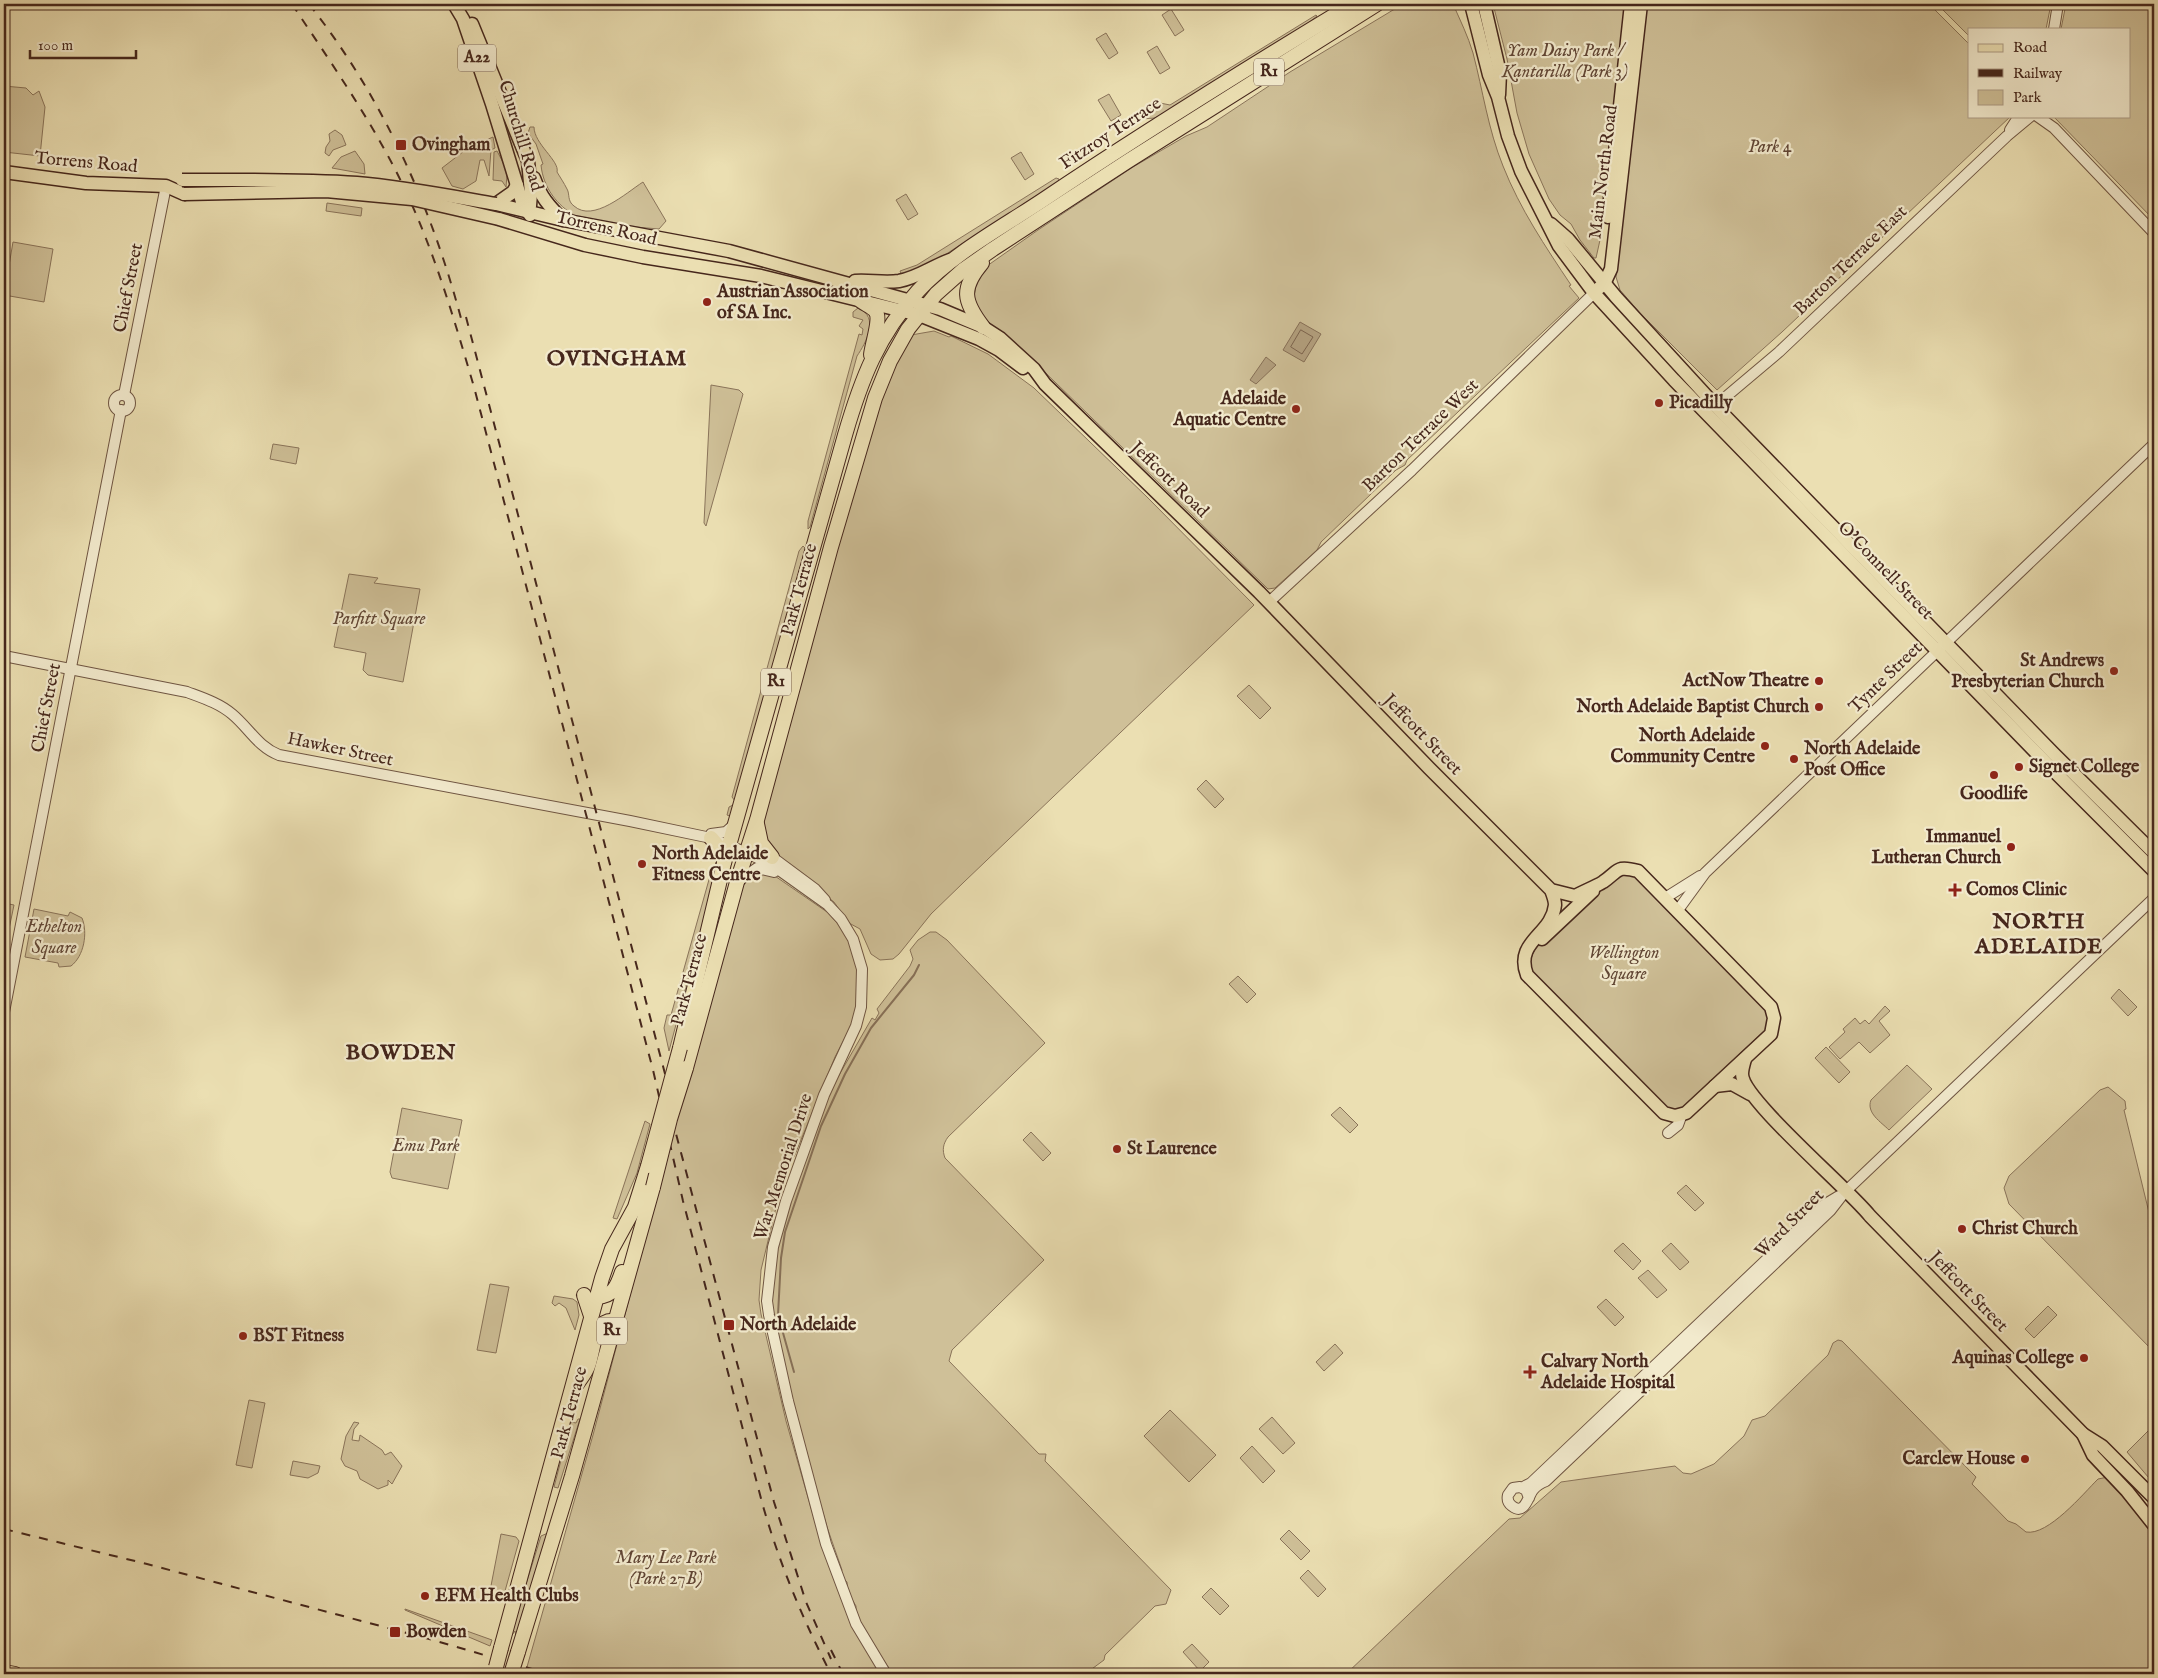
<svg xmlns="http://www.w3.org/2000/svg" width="2158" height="1678" viewBox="0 0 2158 1678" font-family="'IM FELL English',serif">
	<rect width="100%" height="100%" fill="#ebdfb2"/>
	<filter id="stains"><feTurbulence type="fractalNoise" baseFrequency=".004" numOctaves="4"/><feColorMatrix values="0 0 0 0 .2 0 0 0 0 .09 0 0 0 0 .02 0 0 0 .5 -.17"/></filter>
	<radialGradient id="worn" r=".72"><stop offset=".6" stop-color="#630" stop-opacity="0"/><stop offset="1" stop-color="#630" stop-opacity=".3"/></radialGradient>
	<g fill="#cfc098" stroke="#8a745a">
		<path d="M1403,4H1453C1460,20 1468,36 1473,53C1483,91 1488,129 1503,166C1520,209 1545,246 1571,285L1569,286L1579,298L1407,460L1405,465L1396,470L1321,542L1317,550L1275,588L1268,589L1021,349L987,323L970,303L977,273L1038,230L1133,167L1186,136L1207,127L1290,72Z"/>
		<polygon points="1493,4 1628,4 1600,240 1596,258 1594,258 1580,240 1571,224 1560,215 1549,199 1529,154 1517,113 1507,59"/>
		<polygon points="1644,4 1929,4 1969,44 1969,116 2011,116 1782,332 1717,390 1639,312 1620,290 1616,277 1623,168"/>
		<polygon points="1937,4 2051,4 2046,29 1969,29 1969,36"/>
		<polygon points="2066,4 2154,4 2154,220 2053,116 2129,116 2129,29 2061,29"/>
		<polygon points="1171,9 1184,30 1175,36 1162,15"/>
		<polygon points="1316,15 1317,16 1307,24 1169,110 1155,118 1141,119 1142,114 1160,103 1170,105"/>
		<polygon points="1106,33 1118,53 1109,59 1096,39"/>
		<polygon points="1157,46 1170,68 1160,74 1147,52"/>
		<polygon points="4,86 26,88 33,95 39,91 45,107 40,156 4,152"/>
		<polygon points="1109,94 1121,115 1111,121 1098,100"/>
		<path d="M530,127H534C534,144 560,161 557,172C560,177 564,183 567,189C570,194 567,201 574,206C593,223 626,193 643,182L666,221L659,229L624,226L576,216C557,206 543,187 541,165L543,164L536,144L528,133Z"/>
		<polygon points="335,130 342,135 346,145 333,150 329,156 325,153 326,147 330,141 329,134"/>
		<polygon points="493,137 495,148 491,150 489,176 484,160 480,160 476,181 463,189 452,186 442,168 468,148"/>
		<polygon points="355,151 364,164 365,174 332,168 341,157"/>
		<polygon points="497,151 506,168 507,175 506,187 502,181 493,180 494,152"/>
		<polygon points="1021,152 1034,174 1025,180 1011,158"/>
		<polygon points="1056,178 1059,179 1058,182 926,267 902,276 900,271 917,265"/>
		<polygon points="906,194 918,214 908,220 896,200"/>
		<polygon points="327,203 362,208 361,216 326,211"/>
		<polygon points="13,242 53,249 44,302 4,295"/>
		<path d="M858,308C880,317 866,343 857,356L810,527L808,529V521L859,334L862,335L863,329L859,326L863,320L853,317V312Z"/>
		<polygon points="934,331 949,337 951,336 988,354 1034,388 1147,497 1254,605 964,882 931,914 899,954 893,959 880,960 871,954 860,929 849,923 834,902 770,851 761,820 874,420 896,360 911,335"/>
		<polygon points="711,385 739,390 743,394 706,526 704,523"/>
		<polygon points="273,444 299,448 296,464 270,459"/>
		<polygon points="803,546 805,548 803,557 732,817 727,815 729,807 733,805 735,801 732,797 799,551"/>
		<polygon points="349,574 378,578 374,583 420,589 403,682 368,675 363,670 366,653 334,647"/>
		<polygon points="1249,685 1271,708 1260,719 1237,696"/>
		<polygon points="1206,780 1224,799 1215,808 1197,789"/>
		<polygon points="716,862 718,866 669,1051 664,1028 667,1015 671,1015 710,876 712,876"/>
		<path d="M1632,871L1769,1011L1766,1029L1682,1108L1674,1110L1664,1107L1535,977C1529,966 1529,957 1537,947L1611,877Z"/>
		<polygon points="755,872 772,874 827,912 846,933 858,967 858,1000 852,1024 835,1057 794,1157 789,1162 780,1191 761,1270 759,1300 761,1314 786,1421 822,1546 845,1607 882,1674 525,1674 593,1435 678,1114 743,886"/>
		<polygon points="4,903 14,905 4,953"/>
		<path d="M34,909L68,916L70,912L82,918C88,933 84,956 71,966L59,967L58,963L25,957Z"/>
		<path d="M930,932H936L947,940L1045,1043L948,1137C943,1144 942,1150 945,1158L1044,1260L952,1350L949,1361L1039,1454H1046L1045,1461L1171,1590L1166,1604L1155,1606L1105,1655L1104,1660L1085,1674H893L867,1636L856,1613V1606L848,1593L847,1582L840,1575L842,1570L827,1527L806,1453L782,1357L771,1300L777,1244L788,1205L831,1089L872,1018L875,1020L879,1013L877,1009L910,966L913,959L910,950L918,940Z"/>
		<polygon points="1238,976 1256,994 1247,1003 1229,984"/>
		<polygon points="2119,989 2137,1007 2128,1016 2111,998"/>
		<polygon points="1885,1006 1890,1011 1879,1021 1890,1035 1870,1053 1859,1042 1840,1059 1829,1047 1845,1032 1843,1029 1855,1018 1860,1024 1865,1020 1869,1024"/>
		<polygon points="1826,1047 1850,1072 1839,1083 1815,1058"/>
		<path d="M1907,1065L1932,1089L1889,1130C1881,1122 1866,1113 1871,1100Z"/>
		<polygon points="2108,1087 2125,1101 2126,1109 2124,1110 2154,1233 2154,1352 2009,1204 2004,1188 2009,1176 2100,1090"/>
		<polygon points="1340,1107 1358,1125 1350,1133 1331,1115"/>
		<polygon points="402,1108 462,1120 448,1189 392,1178 390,1172"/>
		<polygon points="645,1121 650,1124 637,1173 617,1219 613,1218"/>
		<polygon points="1031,1132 1051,1153 1043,1161 1023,1140"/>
		<polygon points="1686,1185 1704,1203 1695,1211 1677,1193"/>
		<polygon points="1623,1243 1641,1261 1633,1270 1614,1251"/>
		<polygon points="1671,1243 1689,1262 1680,1270 1662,1251"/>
		<polygon points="1648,1270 1667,1290 1657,1298 1638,1278"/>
		<polygon points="490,1284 509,1287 496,1353 477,1350"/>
		<polygon points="554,1296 573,1299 577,1302 579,1315 575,1330 566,1308 559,1303 555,1306 552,1303"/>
		<polygon points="1606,1299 1624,1317 1615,1326 1597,1307"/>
		<polygon points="2048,1306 2057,1315 2034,1338 2025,1329"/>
		<path d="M1838,1340L1842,1341L1976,1477L1972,1484L2008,1521L2016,1524L2026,1532C2048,1536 2083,1494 2098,1479L2108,1477L2154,1529V1674H1346L1509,1519L1520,1518L1561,1482L1675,1466L1683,1473L1691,1474L1714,1464L1744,1436L1752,1420L1765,1416L1828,1355L1833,1343Z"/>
		<polygon points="1335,1344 1343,1353 1324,1371 1316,1362"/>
		<polygon points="249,1400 265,1403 252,1468 236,1465"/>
		<polygon points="1170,1410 1216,1455 1189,1482 1144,1436"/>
		<polygon points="1272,1417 1295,1443 1283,1454 1259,1429"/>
		<polygon points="578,1419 580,1419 558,1488 554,1487 571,1422 576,1423"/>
		<polygon points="354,1422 359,1423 354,1429 352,1440 359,1441 360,1435 382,1450 385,1455 391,1452 402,1466 392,1484 388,1480 388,1485 378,1489 360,1479 357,1471 345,1466 341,1459 346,1436"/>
		<polygon points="2154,1425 2154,1484 2127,1452"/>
		<polygon points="1252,1446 1275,1471 1263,1483 1240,1458"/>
		<polygon points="293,1461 320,1466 318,1473 308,1478 290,1475"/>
		<polygon points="1289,1530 1310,1551 1301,1560 1280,1539"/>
		<polygon points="548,1533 517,1640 515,1631 509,1639 541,1536"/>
		<polygon points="501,1534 516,1537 519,1541 505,1591 501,1594 490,1591"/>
		<polygon points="1308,1570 1326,1589 1318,1597 1300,1578"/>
		<polygon points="1211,1588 1229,1606 1220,1615 1202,1597"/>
		<polygon points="405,1609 492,1640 490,1646 405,1610"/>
		<polygon points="1192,1644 1209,1662 1200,1671 1183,1652"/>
	</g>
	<g fill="#b3a07f" stroke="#877057">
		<polygon points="1300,322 1321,334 1304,362 1283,350"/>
		<polygon points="1266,357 1276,365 1256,384 1250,380"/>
	</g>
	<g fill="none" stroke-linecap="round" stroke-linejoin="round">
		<polygon stroke="#7c644e" stroke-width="1" points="1301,330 1313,337 1302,354 1291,347"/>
		<polyline stroke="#877057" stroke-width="2" points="794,1372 778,1315 781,1258 785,1232 821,1126 845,1074 871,1028 914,975 919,965"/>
		<g stroke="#6f5542" stroke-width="12">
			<g id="minor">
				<polyline points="2054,29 2058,4"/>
				<polyline points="2037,116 2054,128 2154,233"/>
				<polyline points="2010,130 2019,116"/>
				<polyline points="124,395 166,186"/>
				<circle cx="122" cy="403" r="8"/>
				<polyline points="1715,406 1779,352 2007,136 2031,116"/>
				<polyline points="1269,602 1412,470 1594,293"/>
				<path d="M4,656L187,692C203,698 219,703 232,714C249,728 258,747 279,755L630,821L711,838L752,855L779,870L828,905L841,919L853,939L862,969L861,1007L856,1026L824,1095L786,1201L773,1247L767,1301L769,1315L788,1401L826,1544L856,1624L886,1674"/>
				<polyline points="711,834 726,832 736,823"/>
				<polyline points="776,860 815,889 825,900"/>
				<polyline points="737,882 757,868 774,872"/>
				<polyline points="1665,898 1700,876"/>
				<polyline points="1678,910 1705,873 2154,444"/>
				<polyline points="4,1012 121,410"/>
				<polyline points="1668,1133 1678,1125 1682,1114"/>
				<polyline points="1847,1190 2154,898"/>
				<polyline points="1525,1486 1531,1483 1824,1205 1839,1196"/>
				<path d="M1529,1498L1526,1490L1520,1487L1513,1488L1508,1495C1507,1499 1508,1503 1512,1506C1525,1516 1528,1496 1533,1490C1536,1486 1541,1483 1546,1481L1830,1211L1844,1193"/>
			</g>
		</g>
		<g stroke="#46271c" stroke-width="15">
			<g id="major">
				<polyline points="454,4 463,19 492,104 523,205 530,215"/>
				<polyline points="1471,4 1489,75 1498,97 1508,136 1521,171 1559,246 1594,293 1674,380 2053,770 2154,871"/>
				<polyline points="1484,4 1500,73 1499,95"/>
				<polyline points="472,24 528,161 531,193 530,206 527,211"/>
				<polyline points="4,172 86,183 166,186 184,194"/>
				<path d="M534,178C541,197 548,205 563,220"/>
				<path d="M496,204L563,220L729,251L940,309L983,327L1000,338L1034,369L1045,384L1259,592L1429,768L1551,890L1575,896C1584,891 1595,887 1603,882C1619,871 1616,865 1638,871L1771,1007L1774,1018L1771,1034L1686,1113L1675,1116L1664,1113L1527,975C1514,941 1552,935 1555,905C1555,901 1553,895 1551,890"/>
				<polyline points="496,204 513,192 517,185"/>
				<polyline points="1608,217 1631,4"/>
				<polyline points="499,219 585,245 643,257 761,276 919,315 979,339 999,350 1023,368"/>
				<polyline points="1551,224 1568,239 1616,297 1725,416 2054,754 2154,853"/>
				<path d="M855,281C870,280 884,283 899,281C917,278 933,266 950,260"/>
				<polyline points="1599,288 1604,284 1611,269 1641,4"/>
				<polyline points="1542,939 1593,891"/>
				<path d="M1745,1059C1744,1063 1742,1069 1742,1074C1742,1099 1849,1189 1870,1216L2083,1434L2102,1446L2154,1498"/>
				<polyline points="1715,1086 1732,1084 1750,1094"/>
				<polyline points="2083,1434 2093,1455 2127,1491 2154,1525"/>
			</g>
		</g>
		<g stroke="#46271c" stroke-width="16">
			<g id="highway">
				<path d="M982,263C961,288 963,301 983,327"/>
				<path d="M860,300C864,304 873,307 876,312C881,320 872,344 871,355"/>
				<polyline points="757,824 761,843 772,857"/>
				<polyline points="711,838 723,852 724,862"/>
				<path d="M680,1048L724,863L845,435C861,380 878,335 918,291C952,254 1001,228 1043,200C1144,132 1249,67 1353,4"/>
				<polyline points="686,1068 737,882 757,820 831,547 875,398 890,361 908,329 936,294 963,270 993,249 1128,161 1377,4"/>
				<polyline points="584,1295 591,1316"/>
				<path d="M597,1297C613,1296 617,1287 622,1272"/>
				<path d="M577,1384C581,1378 586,1372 588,1366C594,1351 593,1317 616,1321"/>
				<polyline points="501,1648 602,1278 612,1249 635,1207 648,1166"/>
				<polyline points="518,1652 572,1476 653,1187"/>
				<polyline points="4,1672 15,1674"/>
			</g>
		</g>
		<use href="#minor" stroke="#f2eacd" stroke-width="10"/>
		<use href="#major" stroke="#ebdfb2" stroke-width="12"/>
		<use href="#highway" stroke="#ebdfb2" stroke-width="14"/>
		<g stroke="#46271c" stroke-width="2" stroke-dasharray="9 9" stroke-linecap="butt">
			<path d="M292,4C333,66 377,128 408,196C436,257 455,322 474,387L653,1070L683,1201L763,1506C780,1565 803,1620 831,1674"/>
			<path d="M309,4C384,99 433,210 463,326"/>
			<polyline points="466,317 674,1108"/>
			<polyline points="667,1100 774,1502 806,1602 831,1659"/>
			<polyline points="4,1529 147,1564 433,1640 549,1674"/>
			<polyline points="831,1650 843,1674"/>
		</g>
		<g stroke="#46271c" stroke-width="15" stroke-linecap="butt">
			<g id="major-bridge">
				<path d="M182,180C240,180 299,179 357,183C404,187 450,196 496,204"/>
				<polyline points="184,194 326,191 412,199 499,219"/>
			</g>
		</g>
		<g stroke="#46271c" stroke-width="16" stroke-linecap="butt">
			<g id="highway-bridge">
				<polyline points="648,1166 680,1048"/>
				<polyline points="653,1187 670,1119 686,1068"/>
				<polyline points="496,1667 501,1648"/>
				<polyline points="512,1671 518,1652"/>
			</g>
		</g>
		<use href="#major-bridge" stroke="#ebdfb2" stroke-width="12"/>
		<use href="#highway-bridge" stroke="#ebdfb2" stroke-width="14"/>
	</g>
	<g fill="#8f2418" stroke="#f2eacd" stroke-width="2">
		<rect x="395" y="139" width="12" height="12" rx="2.5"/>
		<circle cx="707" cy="302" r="5"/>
		<circle cx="1659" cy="403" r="5"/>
		<circle cx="1296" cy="409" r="5"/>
		<circle cx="2114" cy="671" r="5"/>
		<circle cx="1819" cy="681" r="5"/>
		<circle cx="1819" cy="707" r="5"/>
		<circle cx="1765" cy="746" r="5"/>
		<circle cx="1794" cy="759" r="5"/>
		<circle cx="2019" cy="767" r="5"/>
		<circle cx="1994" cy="775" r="5"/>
		<circle cx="2011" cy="847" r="5"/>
		<circle cx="642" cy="864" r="5"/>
		<path d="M1952.5 882.5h5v5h5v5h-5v5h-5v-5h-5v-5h5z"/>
		<circle cx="1117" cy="1149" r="5"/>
		<circle cx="1962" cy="1229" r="5"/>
		<rect x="723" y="1319" width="12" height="12" rx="2.5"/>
		<circle cx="243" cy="1336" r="5"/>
		<circle cx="2084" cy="1358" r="5"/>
		<path d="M1527.5 1364.5h5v5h5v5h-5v5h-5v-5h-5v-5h5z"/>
		<circle cx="2025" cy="1459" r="5"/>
		<circle cx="425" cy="1596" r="5"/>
		<rect x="389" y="1626" width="12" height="12" rx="2.5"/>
	</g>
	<g text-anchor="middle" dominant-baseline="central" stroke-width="4.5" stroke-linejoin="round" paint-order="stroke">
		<g fill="#f2eacd" stroke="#7a6251" stroke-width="1">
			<rect x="458" y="44.5" width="38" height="27" rx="4"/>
			<rect x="1254" y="58.5" width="30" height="27" rx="4"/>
			<rect x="761" y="668.5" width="30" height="27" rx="4"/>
			<rect x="597" y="1317.5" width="30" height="27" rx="4"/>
		</g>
		<g font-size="16" font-weight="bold" fill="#46271c">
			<text x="477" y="58">A22</text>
			<text x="1269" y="72">R1</text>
			<text x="776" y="682">R1</text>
			<text x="612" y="1331">R1</text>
		</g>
		<g font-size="18" font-style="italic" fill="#614635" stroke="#f2eacd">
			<text x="1565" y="51">Yam Daisy Park /<tspan x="1565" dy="21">Kantarilla (Park 3)</tspan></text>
			<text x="1770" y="147">Park 4</text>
			<text x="379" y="619">Parfitt Square</text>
			<text x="54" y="927">Ethelton<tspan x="54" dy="21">Square</tspan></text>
			<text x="1624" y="953">Wellington<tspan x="1624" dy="21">Square</tspan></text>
			<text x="426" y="1146">Emu Park</text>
			<text x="666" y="1558">Mary Lee Park<tspan x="666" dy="21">(Park 27B)</tspan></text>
		</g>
		<g font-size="18" fill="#46271c" stroke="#f2eacd">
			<text transform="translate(1111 134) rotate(-33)">Fitzroy Terrace</text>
			<text transform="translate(520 136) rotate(73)">Churchill Road</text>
			<text transform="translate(86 163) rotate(5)">Torrens Road</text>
			<text transform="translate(1604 172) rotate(-83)">Main North Road</text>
			<text transform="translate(606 229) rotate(13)">Torrens Road</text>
			<text transform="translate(1851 261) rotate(-44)">Barton Terrace East</text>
			<text transform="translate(129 288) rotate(-79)">Chief Street</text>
			<text transform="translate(1421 436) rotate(-44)">Barton Terrace West</text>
			<text transform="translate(1169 480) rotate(44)">Jeffcott Road</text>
			<text transform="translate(1885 571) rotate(46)">O'Connell Street</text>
			<text transform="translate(800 590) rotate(-75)">Park Terrace</text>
			<text transform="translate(1886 678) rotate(-44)">Tynte Street</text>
			<text transform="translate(47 708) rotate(-79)">Chief Street</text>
			<text transform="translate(1422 735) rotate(46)">Jeffcott Street</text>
			<text transform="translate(340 750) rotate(12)">Hawker Street</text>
			<text transform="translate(690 980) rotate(-75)">Park Terrace</text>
			<text transform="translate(784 1167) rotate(-72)">War Memorial Drive</text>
			<text transform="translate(1790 1224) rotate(-45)">Ward Street</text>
			<text transform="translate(1968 1292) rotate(46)">Jeffcott Street</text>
			<text transform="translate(570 1413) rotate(-75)">Park Terrace</text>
		</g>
		<g font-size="18" font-weight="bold" fill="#46271c" stroke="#f2eacd" text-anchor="start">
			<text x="412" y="145">Ovingham</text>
			<text x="717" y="292">Austrian Association<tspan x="717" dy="21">of SA Inc.</tspan></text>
			<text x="1286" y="399" text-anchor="end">Adelaide<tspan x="1286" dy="21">Aquatic Centre</tspan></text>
			<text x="1669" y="403">Picadilly</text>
			<text x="2104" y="661" text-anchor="end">St Andrews<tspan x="2104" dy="21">Presbyterian Church</tspan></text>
			<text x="1809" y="681" text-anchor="end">ActNow Theatre</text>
			<text x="1809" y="707" text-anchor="end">North Adelaide Baptist Church</text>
			<text x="1755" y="736" text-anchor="end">North Adelaide<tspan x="1755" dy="21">Community Centre</tspan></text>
			<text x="1804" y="749">North Adelaide<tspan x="1804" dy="21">Post Office</tspan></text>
			<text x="2029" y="767">Signet College</text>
			<text x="1994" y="794" text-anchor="middle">Goodlife</text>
			<text x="2001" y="837" text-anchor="end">Immanuel<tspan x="2001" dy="21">Lutheran Church</tspan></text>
			<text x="652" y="854">North Adelaide<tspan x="652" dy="21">Fitness Centre</tspan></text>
			<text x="1966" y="890">Comos Clinic</text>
			<text x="1127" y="1149">St Laurence</text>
			<text x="1972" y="1229">Christ Church</text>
			<text x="740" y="1325">North Adelaide</text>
			<text x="253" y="1336">BST Fitness</text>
			<text x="2074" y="1358" text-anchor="end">Aquinas College</text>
			<text x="1541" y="1362">Calvary North<tspan x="1541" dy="21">Adelaide Hospital</tspan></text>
			<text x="2015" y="1459" text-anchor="end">Carclew House</text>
			<text x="435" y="1596">EFM Health Clubs</text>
			<text x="406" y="1632">Bowden</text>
		</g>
		<g font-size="22" font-weight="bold" letter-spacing="1" fill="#46271c" stroke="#f2eacd">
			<text x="617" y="359">OVINGHAM</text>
			<text x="2039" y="922">NORTH<tspan x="2039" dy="25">ADELAIDE</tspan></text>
			<text x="401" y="1053">BOWDEN</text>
		</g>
	</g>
	<rect width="2158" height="1678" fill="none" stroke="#ebdfb2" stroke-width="20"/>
	<rect x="5" y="5" width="2148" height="1668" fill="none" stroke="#46271c" stroke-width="2.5"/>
	<rect x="10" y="10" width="2138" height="1658" fill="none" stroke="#46271c"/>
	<rect x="1968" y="28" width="162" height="90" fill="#f2eacd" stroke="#ad9c86"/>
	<rect x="1978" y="44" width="25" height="8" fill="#ebdfb2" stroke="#ad9c86"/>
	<text x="2013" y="52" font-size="15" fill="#46271c">Road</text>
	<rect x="1978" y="69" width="25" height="8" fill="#46271c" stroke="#ad9c86"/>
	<text x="2013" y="78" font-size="15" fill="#46271c">Railway</text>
	<rect x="1978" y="90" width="25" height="15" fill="#cfc098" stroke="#ad9c86"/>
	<text x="2013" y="102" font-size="15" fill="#46271c">Park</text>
	<path d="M30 50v8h106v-8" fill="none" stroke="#46271c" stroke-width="2.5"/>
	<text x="38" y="50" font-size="15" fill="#46271c" stroke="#f2eacd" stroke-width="4" paint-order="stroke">100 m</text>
	<rect width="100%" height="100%" filter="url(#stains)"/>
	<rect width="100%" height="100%" fill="url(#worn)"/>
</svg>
